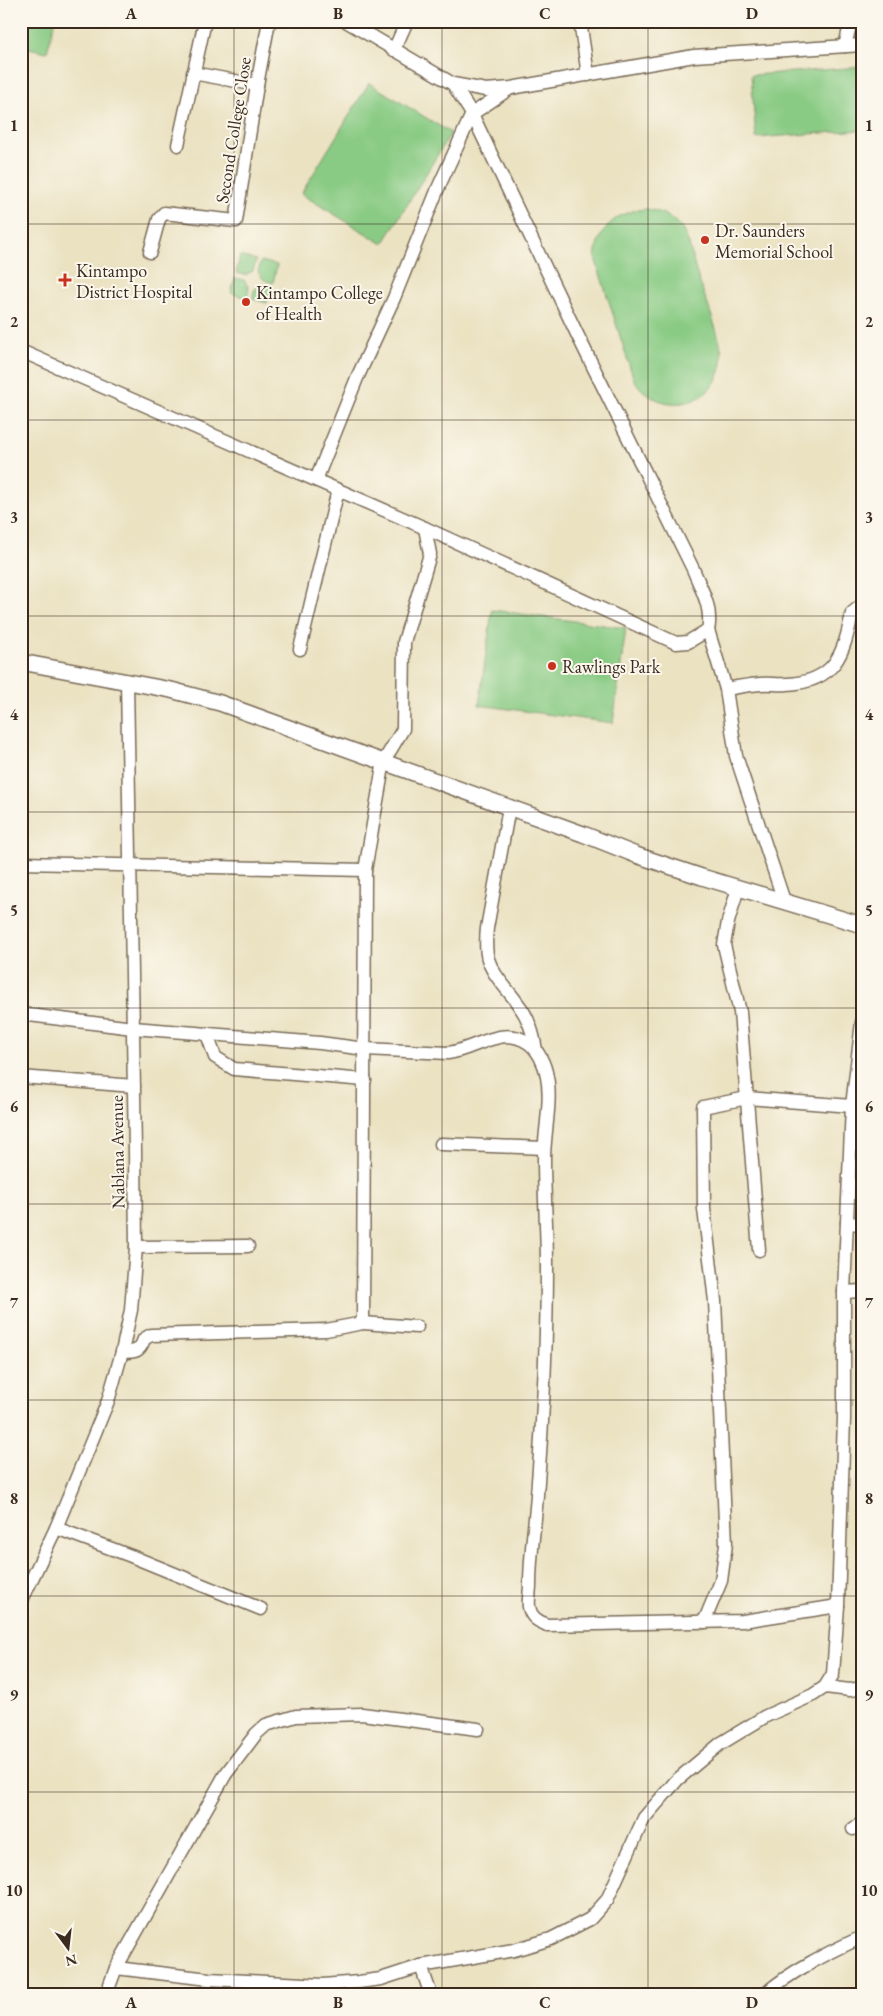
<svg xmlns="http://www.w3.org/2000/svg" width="883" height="2016" viewBox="0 0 883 2016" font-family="'EB Garamond',serif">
	<rect width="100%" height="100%" fill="#fbf7ec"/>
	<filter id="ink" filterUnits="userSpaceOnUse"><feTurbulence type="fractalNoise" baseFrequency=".02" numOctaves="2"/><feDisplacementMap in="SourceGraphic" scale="10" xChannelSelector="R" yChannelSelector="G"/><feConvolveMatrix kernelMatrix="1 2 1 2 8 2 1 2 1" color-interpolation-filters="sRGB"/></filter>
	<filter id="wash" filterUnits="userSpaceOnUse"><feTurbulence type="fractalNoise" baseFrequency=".0096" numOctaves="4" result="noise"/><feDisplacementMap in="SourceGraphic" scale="20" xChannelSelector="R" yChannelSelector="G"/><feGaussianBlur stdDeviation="1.12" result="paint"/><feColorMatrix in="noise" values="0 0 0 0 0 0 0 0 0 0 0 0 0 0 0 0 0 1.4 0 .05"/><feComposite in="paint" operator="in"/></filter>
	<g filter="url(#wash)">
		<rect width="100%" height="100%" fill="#ebe2c2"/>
		<g fill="#89cb84" stroke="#627a51">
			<polygon points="30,21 55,21 47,52 24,47"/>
			<polygon points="862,67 862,130 756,138 751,75"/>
			<polygon points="369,83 451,133 383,244 301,194"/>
			<path d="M647,209C660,211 674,217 682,229C689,239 692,256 695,268C704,296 716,324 722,352C722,355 722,359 722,363C715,409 658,417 634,380L595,258C597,229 617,210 647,209Z"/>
			<polygon points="240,256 256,260 253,271 245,275 236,273"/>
			<polygon points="261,261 277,265 273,283 264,280 258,272"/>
			<polygon points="235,278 244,280 249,288 247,298 231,293"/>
			<polygon points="262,284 271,286 267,303 252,299 254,290"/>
			<polygon points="492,610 626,628 613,723 479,705"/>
		</g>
	</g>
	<g filter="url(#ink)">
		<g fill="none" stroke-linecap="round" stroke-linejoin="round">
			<g stroke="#796a57" stroke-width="15">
				<g id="minor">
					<polyline points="346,21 453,84 486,90 511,88 694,56 862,45"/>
					<polyline points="580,21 588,75"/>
					<polyline points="845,46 851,21"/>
					<polyline points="394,50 407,21"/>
					<polyline points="193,73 257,85"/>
					<path d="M453,84L472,114L577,334L693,569C701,589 713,608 708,630"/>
					<polyline points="178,145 205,21"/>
					<polyline points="150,252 159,219 164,213 236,221 257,85 269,21"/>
					<polyline points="21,351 425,528 676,643 688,642 708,630 726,689 736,756 784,901"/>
					<polyline points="316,480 357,378 394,298 439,186 472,114 509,89"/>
					<polyline points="300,649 338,490"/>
					<path d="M726,689C737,687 749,685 760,684C769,683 778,685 787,684C835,682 844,654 852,613L862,605"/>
					<path d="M509,808L487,928C486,938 485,949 488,959C493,976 508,989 518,1004C529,1018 533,1033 536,1050"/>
					<polyline points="21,863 365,870"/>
					<polyline points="738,888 728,922 724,945 740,1012 759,1250"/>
					<path d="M21,1014L133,1028L320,1043L365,1049L448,1053C474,1050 502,1025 527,1042C538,1049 545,1064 547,1077C552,1101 544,1134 544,1159C544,1194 547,1230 547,1265C547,1341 543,1418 537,1495C535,1525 530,1554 530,1585C530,1592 528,1600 529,1607C531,1618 538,1621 547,1625L743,1621L838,1606"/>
					<polyline points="207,1034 215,1057 234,1069 365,1080"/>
					<polyline points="21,1077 134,1086"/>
					<polyline points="441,1144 544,1148"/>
					<polyline points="847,1223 862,1224"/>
					<polyline points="136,1247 248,1246"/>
					<polyline points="844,1292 862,1291"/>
					<polyline points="363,1323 417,1327"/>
					<path d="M122,1352C135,1352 140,1352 144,1339L151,1335L326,1330L363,1323L365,870L384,761L403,729L404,642L430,554L425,528"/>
					<polyline points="56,1528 131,1556 261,1609"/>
					<polyline points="21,1602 56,1528 108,1401 122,1352 131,1310 136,1247 135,1150 127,681"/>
					<polyline points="704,1622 721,1581 726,1544 715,1301 704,1209 703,1107 747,1098 852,1106"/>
					<polyline points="825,1687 850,1690 862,1688"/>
					<polyline points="853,1829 862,1823"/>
					<polyline points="421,1966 431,1995"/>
					<polyline points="116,1968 209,1979 323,1985 359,1982 381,1979 421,1966 514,1950 551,1939 590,1919 607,1900 644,1818 677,1780 720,1744 766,1716 813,1695 825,1687 833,1674 838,1606 844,1418 844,1292 846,1245 852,1106 862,1022"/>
					<polyline points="106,1995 116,1968 225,1775 256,1734 266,1725 296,1716 362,1714 478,1729"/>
					<path d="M764,1995C790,1971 830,1952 862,1937"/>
				</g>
			</g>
			<g stroke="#796a57" stroke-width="18">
				<polyline id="major" points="21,662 171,690 220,703 583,834 636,855 702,877 862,925"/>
			</g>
			<use href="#minor" stroke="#fff" stroke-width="12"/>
			<use href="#major" stroke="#fff" stroke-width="15"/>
		</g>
	</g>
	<path fill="none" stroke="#3b2a1e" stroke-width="1" stroke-opacity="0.55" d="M234,21V1995M442,21V1995M648,21V1995M21,224H862M21,420H862M21,616H862M21,812H862M21,1008H862M21,1204H862M21,1400H862M21,1596H862M21,1792H862"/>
	<g fill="#c8321e" stroke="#fbf7ec" stroke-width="2">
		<circle cx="705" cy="240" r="5"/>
		<path d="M62.5 272.5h5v5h5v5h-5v5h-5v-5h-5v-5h5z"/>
		<circle cx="246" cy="302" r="5"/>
		<circle cx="552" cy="666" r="5"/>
	</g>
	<g text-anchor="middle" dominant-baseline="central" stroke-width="4" stroke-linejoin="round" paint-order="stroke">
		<g font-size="18" fill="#3b2a1e" stroke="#fbf7ec">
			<text transform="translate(233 130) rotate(-81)">Second College Close</text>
			<text transform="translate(117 1152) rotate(-91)">Nablana Avenue</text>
		</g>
		<g font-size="18" fill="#3b2a1e" stroke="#fbf7ec" text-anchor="start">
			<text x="715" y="230">Dr. Saunders<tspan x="715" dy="21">Memorial School</tspan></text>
			<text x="76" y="270">Kintampo<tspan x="76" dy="21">District Hospital</tspan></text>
			<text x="256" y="292">Kintampo College<tspan x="256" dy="21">of Health</tspan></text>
			<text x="562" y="666">Rawlings Park</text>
		</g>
	</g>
	<rect width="883" height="2016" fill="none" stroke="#fbf7ec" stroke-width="55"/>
	<g transform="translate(68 1948) rotate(165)" stroke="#fbf7ec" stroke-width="4" paint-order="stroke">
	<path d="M0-4L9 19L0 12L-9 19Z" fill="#3b2a1e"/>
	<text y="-8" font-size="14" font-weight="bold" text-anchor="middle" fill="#3b2a1e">N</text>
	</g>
	<rect x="28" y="28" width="828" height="1960" fill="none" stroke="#3b2a1e" stroke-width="2"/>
	<g font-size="16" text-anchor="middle" font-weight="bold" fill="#3b2a1e">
		<text x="131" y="19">A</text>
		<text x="338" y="19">B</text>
		<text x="545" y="19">C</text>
		<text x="752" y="19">D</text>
		<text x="14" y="131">1</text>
		<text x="869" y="131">1</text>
		<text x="14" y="327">2</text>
		<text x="869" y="327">2</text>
		<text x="14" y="523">3</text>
		<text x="869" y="523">3</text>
		<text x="14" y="720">4</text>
		<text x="869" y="720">4</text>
		<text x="14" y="916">5</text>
		<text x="869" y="916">5</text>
		<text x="14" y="1112">6</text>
		<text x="869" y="1112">6</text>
		<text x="14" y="1308">7</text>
		<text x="869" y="1308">7</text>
		<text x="14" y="1504">8</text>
		<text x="869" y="1504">8</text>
		<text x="14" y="1700">9</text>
		<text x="869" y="1700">9</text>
		<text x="14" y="1896">10</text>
		<text x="869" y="1896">10</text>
		<text x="131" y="2008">A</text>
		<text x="338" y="2008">B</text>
		<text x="545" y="2008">C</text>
		<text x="752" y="2008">D</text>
	</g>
</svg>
